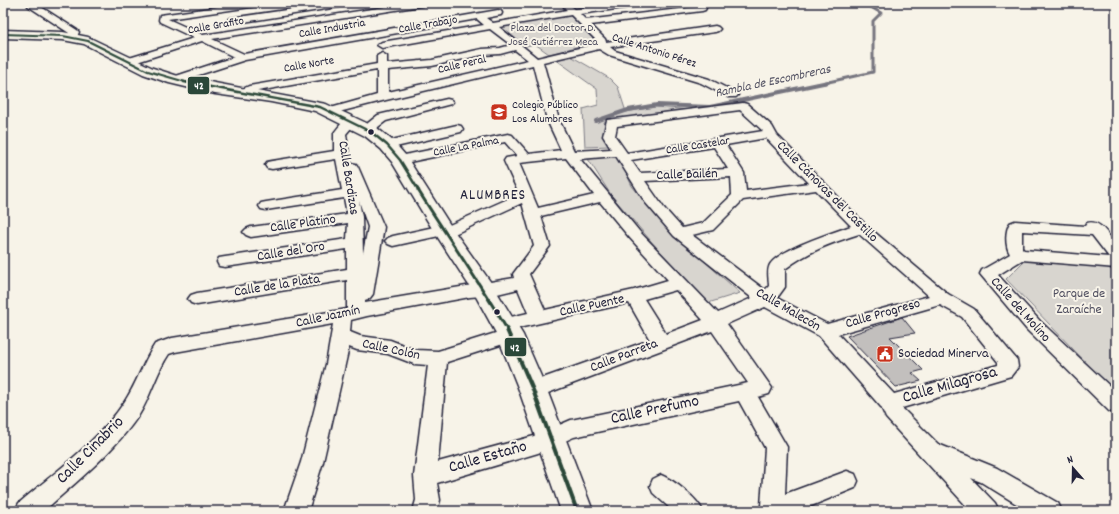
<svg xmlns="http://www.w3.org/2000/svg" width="1119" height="514" viewBox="0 0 1119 514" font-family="Dekko,sans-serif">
	<rect width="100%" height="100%" fill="#f7f3e8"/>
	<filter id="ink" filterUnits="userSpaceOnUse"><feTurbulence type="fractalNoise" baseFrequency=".025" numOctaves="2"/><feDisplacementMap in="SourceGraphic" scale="8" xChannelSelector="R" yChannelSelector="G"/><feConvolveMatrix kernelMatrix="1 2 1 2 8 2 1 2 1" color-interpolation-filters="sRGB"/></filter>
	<g filter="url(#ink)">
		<g fill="#d8d5cf" stroke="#7d7c85">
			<polygon points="569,15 596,42 549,54 535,44 526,46 499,26"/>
			<polygon points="569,55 609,78 618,87 626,112 655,107 693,110 604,122 610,146 585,147 583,109 598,105 597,89 555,59"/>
			<polygon points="618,156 632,186 666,227 740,293 708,303 657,248 611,195 588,159"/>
			<polygon points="1026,259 1106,267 1116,272 1116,394 1006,279"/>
		</g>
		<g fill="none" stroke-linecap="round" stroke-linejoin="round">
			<polyline stroke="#76747f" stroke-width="3" points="824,83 873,72 873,21 881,13 864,3"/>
			<polyline stroke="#76747f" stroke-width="4" points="596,121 628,110 657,105 710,107 828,82"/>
		</g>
		<polygon fill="#c2bfbd" stroke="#22223b" points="902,317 915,333 890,337 923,370 912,373 921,381 896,387 847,336"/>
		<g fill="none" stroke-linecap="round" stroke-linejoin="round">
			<g stroke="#22223b" stroke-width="3">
				<g id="street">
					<polygon points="28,3 35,3 77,30 79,32 76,39 70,39 68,37 69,33 28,6"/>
					<path d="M246,3H268L264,5L168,19L203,35L411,3H431L427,5L212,39L244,54L498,10L501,11L502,13L501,15L486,18L493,23L567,10L564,7L568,4L575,9L625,3H649L645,5L580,14L586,20L705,6L706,8L705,10L702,11L591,25L605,39L606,42L715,26L718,27L720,29L718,31L715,32L610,47L615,51L709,79L736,93L738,95L736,97H728L701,83L609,55L599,49L543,62L559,120L574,151L611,149L603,136L607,120L743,103L747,104L772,126L777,135L866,225L948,294L974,309L1017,360L1018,367L1011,376L902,408L938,444L997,468L1058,503L1062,511H1028L981,482L971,478L995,503L999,511H971L886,418L881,407L819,336L765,307L727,324L772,388L769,394L758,397L787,447L785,494L847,471L855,474L858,481L855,488L799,511H759L761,506L765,448L739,401L574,437L538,453L437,483L440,500L437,511H413L416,500L414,476L428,365L414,364L388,354L357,350L349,347L323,462L308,511H284L301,462L326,364L333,324L175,352L169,354C156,373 151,396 139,415C114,452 77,481 44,511H15L19,503C55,472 98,442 125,401C137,383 143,362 155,344L172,338L347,309V280L197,305L191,303L188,299L191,295L197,293L347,269V249L225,267L219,266L217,262L219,258L225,257L347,239L348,223L251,237L246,235L243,232L246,229L251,227L347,214L344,198L266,210L261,209L259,206L261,203L266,202L342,190L336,159L272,169L267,168L265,165L267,162L272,161L334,151V133C339,126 346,116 355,118L357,121L346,134L350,163L356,164L358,167L384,227L373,294L370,298L365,300V303L514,278L513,274L534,246L522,203L450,236L445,238L439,236L393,246L388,244L385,241L388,238L393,236L443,225L447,226L519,194L504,161L506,158L517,156L505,142L400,164L395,163L393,160L395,157L508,134L512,135L529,154L561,150L547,120L533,65L386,100L331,114L327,113L325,111L327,109L377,95V70L252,92L242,96L236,93L238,91L249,86L377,64V56L382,53L387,56V64L432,60L482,49L500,48L511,45L490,29L382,48L377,45L382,42L484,25L477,19L245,60L174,83L170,82L169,80L170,78L234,57L202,41L134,63L130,64L125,61L126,59L194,38L160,22L159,20L160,15ZM571,15L597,41L596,44L537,58L499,27ZM515,50L528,60L388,92V70L432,66L482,55L500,54ZM740,110L763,131L627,153L615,136L617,126ZM766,138L768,140L809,183L746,191L744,173L726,145ZM714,147L728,169L640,173L631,160ZM616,156L645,202L674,236L752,298L718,313L639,231L580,159ZM566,158L594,195L538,208L519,163ZM731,177L732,195L703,223L682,228L664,208L645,181ZM816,190L851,226C835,232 773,251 769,267C767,272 769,280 769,286L765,290L692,235L713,230L743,200ZM359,201L368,227L363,253L362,217ZM600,202L629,237L668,280L634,290L545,310L529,274L550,246L541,216ZM859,234L929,296L827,324L777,298L785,287V269C809,251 831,243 859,234ZM518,289L528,313L498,320L495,325L498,330L502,331L438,351L416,350L390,340L360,336L350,332L351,320L367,316L470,297L493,295ZM676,290L703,320L666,334L644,299ZM629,303L650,340L526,384L523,390L526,396L533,398L540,396L712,331L748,383L571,420L534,436L438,462L447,362L516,340L519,335L516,330L514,329ZM940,305L962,317L998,362V365L894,394L838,334Z"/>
					<polygon points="334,3 355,3 351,5 231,24 227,21 231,18"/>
					<polygon points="447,99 451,100 453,102 451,104 386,121 378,127 375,135 367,135 365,132 368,123 378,115"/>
					<polygon points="457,125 461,126 463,129 461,132 387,149 383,148 381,145 383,142"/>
					<path d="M1015,221L1085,226L1087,223C1100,219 1108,235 1116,245V268L1022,260L998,275L1040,321L1116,392V413L1109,411L1027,330L980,274L982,270L1010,254C1005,246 1005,230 1010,223ZM1022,231L1092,235L1109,257L1024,250L1022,248Z"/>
					<path d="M661,475C675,481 697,498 703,511H673L653,493L650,486L653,479Z"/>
				</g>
			</g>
			<g stroke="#22223b" stroke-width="3">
				<polygon id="secondary" points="3,30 63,32 88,37 153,68 178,76 326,104 377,128 393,141 406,156 452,228 492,284 523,335 547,390 593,511 561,511 519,390 497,335 474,293 433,230 392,162 381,149 365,136 315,111 271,102 215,94 169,83 143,74 84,44 63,40 3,38"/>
			</g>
			<use href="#street" fill="#f7f3e8" fill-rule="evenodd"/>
			<use href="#secondary" fill="#f7f3e8" fill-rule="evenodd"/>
			<g stroke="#f7f3e8" stroke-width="4">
				<polyline id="bus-1-far3" points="3,34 63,36 88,41 148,71 189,83"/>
			</g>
			<g stroke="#f7f3e8" stroke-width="5">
				<polyline id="bus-1-far2" points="184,82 320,107 371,132 387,145 400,160 419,191"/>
			</g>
			<g stroke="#f7f3e8" stroke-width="6">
				<path id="bus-1-far1" d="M418,190C448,238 480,283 508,331"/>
			</g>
			<g stroke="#f7f3e8" stroke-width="7">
				<polyline id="bus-1" points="507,330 533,390 577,511"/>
			</g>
			<use href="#bus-1-far3" stroke="#2a4739" stroke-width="2"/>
			<use href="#bus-1-far2" stroke="#2a4739" stroke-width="2.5"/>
			<use href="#bus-1-far1" stroke="#2a4739" stroke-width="3"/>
			<use href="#bus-1" stroke="#2a4739" stroke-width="4"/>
		</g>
	</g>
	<defs>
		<g id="school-square" transform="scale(0.9)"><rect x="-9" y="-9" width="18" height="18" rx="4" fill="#c8321e" stroke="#f7f3e8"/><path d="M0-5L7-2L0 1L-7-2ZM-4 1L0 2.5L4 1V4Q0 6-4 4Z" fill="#fff"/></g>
		<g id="civic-square" transform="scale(0.9)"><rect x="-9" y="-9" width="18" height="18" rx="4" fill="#c8321e" stroke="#f7f3e8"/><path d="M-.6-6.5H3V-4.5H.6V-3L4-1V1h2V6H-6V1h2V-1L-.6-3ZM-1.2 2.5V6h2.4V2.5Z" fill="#fff"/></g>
	</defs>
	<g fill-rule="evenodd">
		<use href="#school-square" x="499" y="112"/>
		<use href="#civic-square" x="885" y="354"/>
	</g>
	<g fill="#22223b" stroke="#f7f3e8" stroke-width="1.5">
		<circle cx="371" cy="132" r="3.5"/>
		<circle cx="497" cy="312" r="3.5"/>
	</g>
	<g text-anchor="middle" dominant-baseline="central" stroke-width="4" stroke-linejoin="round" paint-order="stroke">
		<g font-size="12" fill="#22223b" stroke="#f7f3e8">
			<text transform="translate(428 25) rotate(-10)">Calle Trabajo</text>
			<text transform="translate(216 26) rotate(-10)">Calle Grafito</text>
			<text transform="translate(332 29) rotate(-10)">Calle Industria</text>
			<text transform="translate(654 51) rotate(18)">Calle Antonio Pérez</text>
			<text transform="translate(309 65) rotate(-10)">Calle Norte</text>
			<text transform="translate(462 65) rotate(-13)">Calle Peral</text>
			<text transform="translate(698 146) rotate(-9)">Calle Castelar</text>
			<text transform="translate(466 147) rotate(-11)">Calle La Palma</text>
		</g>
		<g font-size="12" fill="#504f60" stroke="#f7f3e8">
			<text x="553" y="28">Plaza del Doctor D.<tspan x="553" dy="14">José Gutiérrez Meca</tspan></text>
		</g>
		<g font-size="12" fill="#22223b" stroke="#f7f3e8" text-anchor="start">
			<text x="512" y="105">Colegio Público<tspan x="512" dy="14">Los Alumbres</tspan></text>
		</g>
		<g font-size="13" font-style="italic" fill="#535263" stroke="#f7f3e8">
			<text transform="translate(773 82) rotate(-12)">Rambla de Escombreras</text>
		</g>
		<g font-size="14" fill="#22223b" stroke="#f7f3e8">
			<text transform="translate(687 175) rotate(-2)">Calle Bailén</text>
			<text transform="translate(348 178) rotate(81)">Calle Bardizas</text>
			<text transform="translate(827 192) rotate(45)">Calle Cánovas del Castillo</text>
			<text transform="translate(303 224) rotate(-8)">Calle Platino</text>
			<text transform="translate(291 252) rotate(-9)">Calle del Oro</text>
			<text transform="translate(277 286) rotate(-9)">Calle de la Plata</text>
			<text transform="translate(592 306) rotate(-12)">Calle Puente</text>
			<text transform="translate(788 310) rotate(30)">Calle Malecón</text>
			<text transform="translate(1020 310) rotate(48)">Calle del Molino</text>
			<text transform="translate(883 314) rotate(-16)">Calle Progreso</text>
			<text transform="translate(328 317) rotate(-12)">Calle Jazmín</text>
			<text transform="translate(391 350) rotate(12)">Calle Colón</text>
			<text transform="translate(624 356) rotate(-21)">Calle Parreta</text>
		</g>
		<g font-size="14" fill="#504f60" stroke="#f7f3e8">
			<text x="1079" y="294">Parque de<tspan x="1079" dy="16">Zaraíche</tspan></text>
		</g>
		<g font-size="14" fill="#22223b" stroke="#f7f3e8" text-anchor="start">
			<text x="898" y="354">Sociedad Minerva</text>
		</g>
		<g font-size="15" letter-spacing="1" fill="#22223b" stroke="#f7f3e8">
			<text x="493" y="196">ALUMBRES</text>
		</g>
		<g font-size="17" fill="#22223b" stroke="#f7f3e8">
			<text transform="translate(950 386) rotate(-16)">Calle Milagrosa</text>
			<text transform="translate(655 411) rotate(-12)">Calle Prefumo</text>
			<text transform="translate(91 451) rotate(-45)">Calle Cinabrio</text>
			<text transform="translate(488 458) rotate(-16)">Calle Estaño</text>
		</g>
	</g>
	<g stroke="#f7f3e8" stroke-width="1.5">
		<rect x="187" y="76" width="23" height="19" rx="4" fill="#2a4739"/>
		<rect x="504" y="337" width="23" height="20" rx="4" fill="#2a4739"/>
	</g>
	<g font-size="11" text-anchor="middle" font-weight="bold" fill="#fff">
		<text x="199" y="89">42</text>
		<text x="515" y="351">42</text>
	</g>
	<rect width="1119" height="514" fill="none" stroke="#f7f3e8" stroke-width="16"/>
	<rect x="8" y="8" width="1103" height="498" fill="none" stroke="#22223b" stroke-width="1.5" filter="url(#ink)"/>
	<g transform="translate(1073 468) rotate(340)" stroke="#f7f3e8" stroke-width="3" paint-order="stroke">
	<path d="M0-3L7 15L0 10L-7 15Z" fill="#22223b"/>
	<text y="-6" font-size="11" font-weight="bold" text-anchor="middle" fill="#22223b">N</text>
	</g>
</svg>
